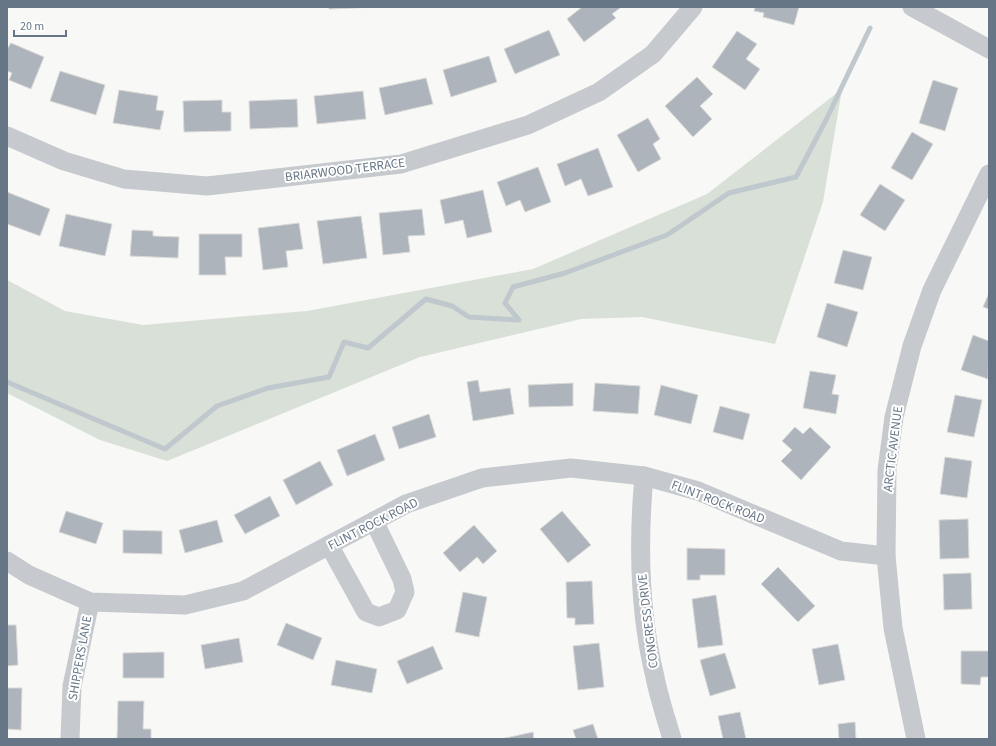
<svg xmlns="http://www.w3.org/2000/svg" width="996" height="746" viewBox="0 0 996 746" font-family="'Source Sans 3',sans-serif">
	<rect width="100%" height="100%" fill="#f8f8f6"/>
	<polygon fill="#d9e0d7" points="842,89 823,202 775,344 642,317 581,319 420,357 167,461 100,440 7,393 7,280 65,311 143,325 307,311 533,269 707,194"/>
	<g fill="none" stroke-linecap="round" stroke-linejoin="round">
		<polyline stroke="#bfc8cd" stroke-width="5" points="7,382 165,449 217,406 268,388 329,377 344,342 368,348 426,299 452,306 469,317 519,320 505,303 513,287 565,273 667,235 729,193 796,177 826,120 870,28"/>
	</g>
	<g fill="#adb4bb" stroke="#dadad8">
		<polygon points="329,7 377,7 329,9"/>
		<polygon points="582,7 619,7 620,8 612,14 616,18 584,42 567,19"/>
		<polygon points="755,7 799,7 794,25 763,17 764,13 754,11"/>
		<polygon points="549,30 560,55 515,74 504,49"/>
		<polygon points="737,31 757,44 746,59 760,69 745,90 712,67"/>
		<polygon points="11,43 44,57 31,89 9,80 12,73 7,71 7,49"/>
		<polygon points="489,56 497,82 451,97 443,70"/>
		<polygon points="60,71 105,85 96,115 50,101"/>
		<polygon points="697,77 713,94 700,106 712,119 693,137 665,106"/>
		<polygon points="426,78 433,104 385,115 379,88"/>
		<polygon points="933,80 958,88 945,131 919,123"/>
		<polygon points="119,90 158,96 156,110 164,111 160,130 113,123"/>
		<polygon points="363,91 366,119 317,124 314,96"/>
		<polygon points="297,99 298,127 250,129 249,101"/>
		<polygon points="222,100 222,112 231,112 231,131 184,132 183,101"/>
		<polygon points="648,118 660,139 653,144 661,159 638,172 617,135"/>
		<polygon points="912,132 933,144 912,180 891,168"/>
		<polygon points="598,148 613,187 588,196 581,179 565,186 557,164"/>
		<polygon points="538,167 551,202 525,212 520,200 506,206 497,182"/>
		<polygon points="880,184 905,200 885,231 860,215"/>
		<polygon points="483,190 492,232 467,238 463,220 445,224 440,200"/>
		<polygon points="7,192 50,209 40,236 7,224"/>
		<polygon points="422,209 425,235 408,236 410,252 383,255 379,213"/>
		<polygon points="66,214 112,224 105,256 59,246"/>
		<polygon points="361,216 367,258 323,264 317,221"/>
		<polygon points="299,223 303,249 286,251 288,267 263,270 258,228"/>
		<polygon points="132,230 153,231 153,236 179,237 178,258 130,256"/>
		<polygon points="199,234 242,234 242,257 225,257 226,275 199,275"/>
		<polygon points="843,250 872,257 863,290 834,283"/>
		<polygon points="989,293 989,309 983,307"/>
		<polygon points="827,303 858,312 847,347 817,337"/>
		<polygon points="973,335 989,341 988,379 961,370"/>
		<polygon points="810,371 836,375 832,394 839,395 836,414 803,408"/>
		<polygon points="478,380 480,392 510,388 514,414 473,421 467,382"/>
		<polygon points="573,383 573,406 529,407 528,385"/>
		<polygon points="595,383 640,386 638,414 593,411"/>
		<polygon points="661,385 698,395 691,424 654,415"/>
		<polygon points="955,395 982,400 974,437 947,432"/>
		<polygon points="720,406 750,414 743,440 713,432"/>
		<polygon points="429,414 436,437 399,449 392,427"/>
		<polygon points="795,427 803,434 810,427 831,447 801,480 781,461 792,450 782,441"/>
		<polygon points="375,434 385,460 347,476 337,450"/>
		<polygon points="945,457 972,461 967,498 940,494"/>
		<polygon points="320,461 333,485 296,505 283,480"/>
		<polygon points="270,496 280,516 245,534 234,515"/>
		<polygon points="66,511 103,523 96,544 59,532"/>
		<polygon points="562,511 591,545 568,563 540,529"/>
		<polygon points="968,519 969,558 940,559 939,520"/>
		<polygon points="217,520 223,542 185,553 179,530"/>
		<polygon points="474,525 497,551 483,564 477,557 460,572 443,553"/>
		<polygon points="123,530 162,531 162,554 123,553"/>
		<polygon points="687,548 725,549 725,575 700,575 700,580 687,580"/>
		<polygon points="778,567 815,606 798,622 761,584"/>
		<polygon points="971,573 972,609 944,610 943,574"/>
		<polygon points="592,581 594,624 575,625 575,618 567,618 566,582"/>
		<polygon points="463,592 487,597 479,637 455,632"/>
		<polygon points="716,595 723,645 698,648 692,599"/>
		<polygon points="286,623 322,638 313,660 277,645"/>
		<polygon points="7,625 16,625 18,665 7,666"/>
		<polygon points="239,638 243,662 205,669 201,645"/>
		<polygon points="599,643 604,687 578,690 573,646"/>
		<polygon points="838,644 845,680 819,685 812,649"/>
		<polygon points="433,646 443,669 407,684 397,661"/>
		<polygon points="961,651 989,651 989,677 981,677 980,685 961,684"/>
		<polygon points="164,652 164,678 123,678 123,653"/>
		<polygon points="725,653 736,688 710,696 700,660"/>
		<polygon points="336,660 377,669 372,693 331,685"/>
		<polygon points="7,688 22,688 21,730 7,729"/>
		<polygon points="118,701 144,701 143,729 151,729 151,739 117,739"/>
		<polygon points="740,712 746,739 723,739 718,716"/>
		<polygon points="855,722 856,739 839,739 838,724"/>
		<polygon points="593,724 598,739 576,739 573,730"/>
		<polygon points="533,732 534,739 501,739"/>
	</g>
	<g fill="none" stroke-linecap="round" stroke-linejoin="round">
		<g stroke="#c6c9cd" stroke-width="19">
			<polyline points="912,7 989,49"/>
			<polyline points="7,136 64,161 124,179 207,186 401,164 528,125 599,92 653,54 693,7"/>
			<path d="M644,476C638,542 639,612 655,677C659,698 666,718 672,739"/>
			<polyline points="329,545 366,612 379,617 397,610 405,592 402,579 374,521"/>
			<polyline points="7,561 29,575 90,602 185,605 243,591 406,504 482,478 571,468 644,476 698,491 841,551 886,556"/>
			<polyline points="70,739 72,686 90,602"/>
			<polyline points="916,739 893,628 886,556 887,470 894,417 912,346 932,290 989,174"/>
		</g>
	</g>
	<g text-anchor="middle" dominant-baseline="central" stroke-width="4" stroke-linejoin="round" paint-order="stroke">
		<g font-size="13" fill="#677687" stroke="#fff">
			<text transform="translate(345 170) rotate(-7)">BRIARWOOD TERRACE</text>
			<text transform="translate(893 449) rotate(-83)">ARCTIC AVENUE</text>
			<text transform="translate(718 502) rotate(21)">FLINT ROCK ROAD</text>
			<text transform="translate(373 524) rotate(-27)">FLINT ROCK ROAD</text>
			<text transform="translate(648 621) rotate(-97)">CONGRESS DRIVE</text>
			<text transform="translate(80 658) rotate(-80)">SHIPPERS LANE</text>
		</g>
	</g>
	<rect width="996" height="746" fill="none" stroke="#677687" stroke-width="16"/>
	<path d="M14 30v6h52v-6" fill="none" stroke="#677687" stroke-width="2"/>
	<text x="20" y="30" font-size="12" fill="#677687" stroke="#ffffff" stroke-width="3" paint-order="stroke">20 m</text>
</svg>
